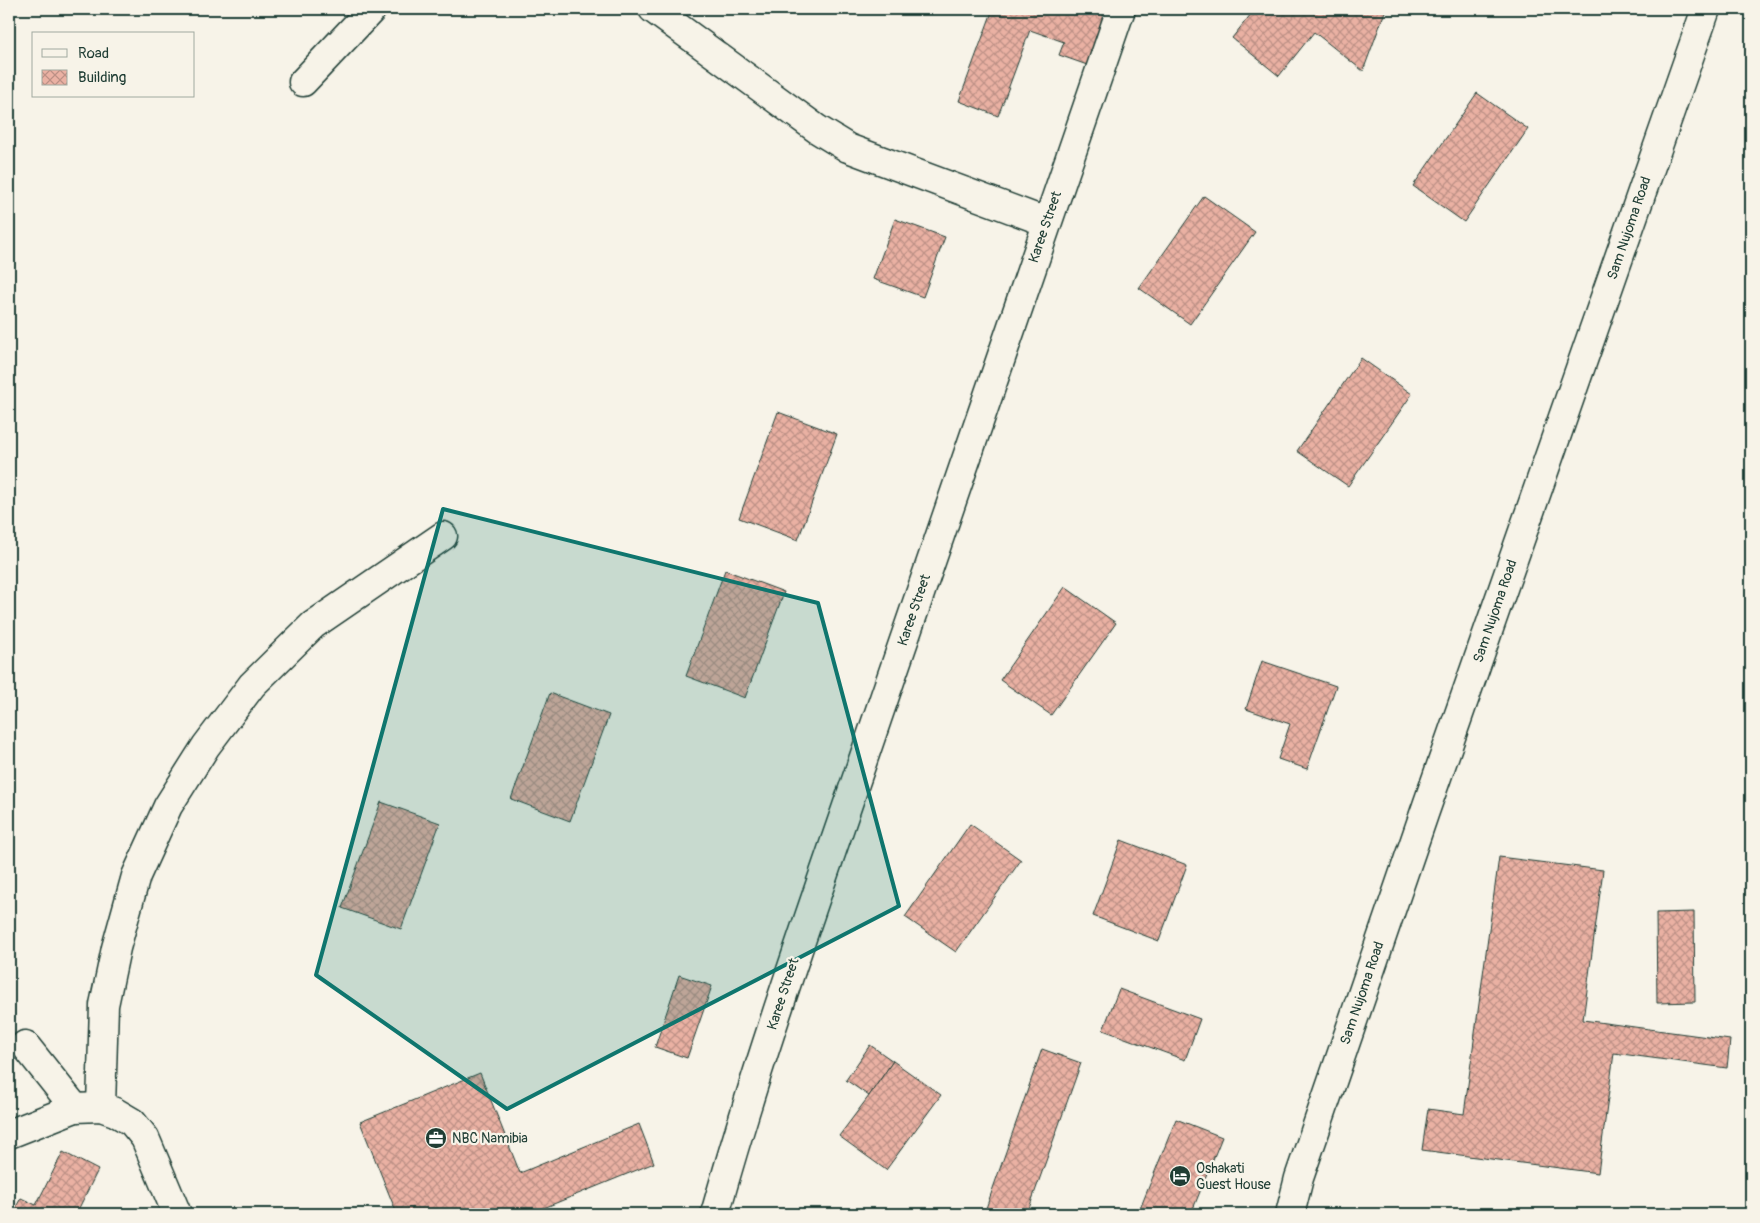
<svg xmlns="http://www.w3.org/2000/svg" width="1760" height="1223" viewBox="0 0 1760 1223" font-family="Pangolin,sans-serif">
	<defs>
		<pattern id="building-cross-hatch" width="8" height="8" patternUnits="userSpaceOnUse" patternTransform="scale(1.25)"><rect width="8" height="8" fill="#eab1a3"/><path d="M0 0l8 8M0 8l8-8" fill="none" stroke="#bd9186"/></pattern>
	</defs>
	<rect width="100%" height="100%" fill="#f7f3e8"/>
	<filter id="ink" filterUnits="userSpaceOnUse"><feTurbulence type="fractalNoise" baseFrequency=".02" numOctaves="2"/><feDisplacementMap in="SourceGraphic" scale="10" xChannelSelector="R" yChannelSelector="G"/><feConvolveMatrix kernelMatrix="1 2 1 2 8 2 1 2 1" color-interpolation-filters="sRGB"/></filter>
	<g filter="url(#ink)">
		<g fill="url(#building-cross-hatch)" stroke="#1f3d34">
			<polygon points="993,9 1111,9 1090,66 1059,55 1064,42 1030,30 998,116 959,101"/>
			<polygon points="1255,9 1386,9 1363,71 1314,32 1279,76 1232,38"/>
			<polygon points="1477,93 1528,129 1464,222 1413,186"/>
			<polygon points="1204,196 1255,232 1190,324 1139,288"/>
			<polygon points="895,219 945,237 923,297 873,279"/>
			<polygon points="1361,358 1412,394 1348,486 1297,451"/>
			<polygon points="778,412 837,434 798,540 739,518"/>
			<polygon points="725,570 784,592 745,698 686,676"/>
			<polygon points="1065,587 1116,623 1051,715 1000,680"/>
			<polygon points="1262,661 1336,686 1307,769 1278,759 1290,724 1246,709"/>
			<polygon points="550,693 609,715 570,821 511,799"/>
			<polygon points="381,802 440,823 401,929 342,908"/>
			<polygon points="970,824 1021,860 956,952 905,917"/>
			<polygon points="1121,840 1187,865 1159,941 1093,916"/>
			<polygon points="1499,857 1603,870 1583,1020 1730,1040 1727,1068 1614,1053 1598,1173 1422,1150 1428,1109 1464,1114"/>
			<polygon points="1694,912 1695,1002 1657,1003 1656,913"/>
			<polygon points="679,975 712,986 687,1058 655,1047"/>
			<polygon points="1119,989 1200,1019 1185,1060 1103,1030"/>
			<polygon points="870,1045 893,1061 869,1096 846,1080"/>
			<polygon points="1042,1049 1081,1063 1027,1214 984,1214"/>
			<polygon points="893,1061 941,1095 886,1170 839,1136 869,1096"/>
			<polygon points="480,1073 520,1173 639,1124 654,1163 529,1214 397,1214 360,1122"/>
			<polygon points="1176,1119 1222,1137 1191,1214 1138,1214"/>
			<polygon points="63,1152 98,1170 76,1214 12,1214 21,1198 36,1205"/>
		</g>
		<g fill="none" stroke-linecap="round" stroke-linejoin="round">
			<g stroke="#1f3d34" stroke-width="31">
				<g id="minor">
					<polyline points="653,9 817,129 848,148 1046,222"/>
					<polyline points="303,82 372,9"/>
					<polyline points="25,1045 75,1108"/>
					<polyline points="101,1107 104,1005 116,948 136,876 168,806 206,746 252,685 313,625 443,536"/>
					<polyline points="9,1134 75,1108 101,1107 115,1112 132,1122 145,1138 177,1214"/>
					<path d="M715,1214C762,1046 822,881 878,716C958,480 1038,244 1121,9"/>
					<polyline points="1290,1214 1299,1178 1424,814 1706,9"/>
				</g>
			</g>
			<use href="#minor" stroke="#f7f3e8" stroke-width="28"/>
		</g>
	</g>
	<path fill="#0f766e" fill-opacity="0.2" stroke="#0f766e" stroke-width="4" stroke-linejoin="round" d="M443,509L818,603L899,906L507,1109L316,975Z"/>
	<defs>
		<g id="office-disc" transform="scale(1.125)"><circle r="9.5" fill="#1f3d34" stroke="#f7f3e8"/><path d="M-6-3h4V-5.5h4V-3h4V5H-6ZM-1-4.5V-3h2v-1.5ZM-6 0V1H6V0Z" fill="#fff"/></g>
		<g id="hotel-disc" transform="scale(1.125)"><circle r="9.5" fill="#1f3d34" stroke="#f7f3e8"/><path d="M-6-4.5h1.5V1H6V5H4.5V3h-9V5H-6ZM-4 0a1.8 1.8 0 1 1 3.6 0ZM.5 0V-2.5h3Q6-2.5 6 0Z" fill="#fff"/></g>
	</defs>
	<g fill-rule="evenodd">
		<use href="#office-disc" x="436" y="1138"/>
		<use href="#hotel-disc" x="1180" y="1176"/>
	</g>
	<g text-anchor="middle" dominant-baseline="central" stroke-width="4.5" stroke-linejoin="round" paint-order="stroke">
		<g font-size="14" fill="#1f3d34" stroke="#f7f3e8">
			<text transform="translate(1045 227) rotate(-71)">Karee Street</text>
			<text transform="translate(1629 228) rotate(-71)">Sam Nujoma Road</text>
			<text transform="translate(914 610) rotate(-71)">Karee Street</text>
			<text transform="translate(1495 611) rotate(-71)">Sam Nujoma Road</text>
			<text transform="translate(1362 993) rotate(-71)">Sam Nujoma Road</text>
			<text transform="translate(783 994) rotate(-72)">Karee Street</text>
		</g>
		<g font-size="14" fill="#1f3d34" stroke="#f7f3e8" text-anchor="start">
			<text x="452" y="1138">NBC Namibia</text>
			<text x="1196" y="1168">Oshakati<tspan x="1196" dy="16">Guest House</tspan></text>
		</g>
	</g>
	<rect width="1760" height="1223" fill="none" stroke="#f7f3e8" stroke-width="30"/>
	<rect x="15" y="15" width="1730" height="1193" fill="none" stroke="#1f3d34" stroke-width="2" filter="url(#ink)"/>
	<rect x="32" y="32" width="162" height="65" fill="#f7f3e8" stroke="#a1aaa0"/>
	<rect x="42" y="49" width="25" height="8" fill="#f7f3e8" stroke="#a1aaa0"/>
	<text x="78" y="58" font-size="15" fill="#1f3d34">Road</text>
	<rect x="42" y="70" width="25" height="15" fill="url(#building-cross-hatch)" stroke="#a1aaa0"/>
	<text x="78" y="82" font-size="15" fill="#1f3d34">Building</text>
</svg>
